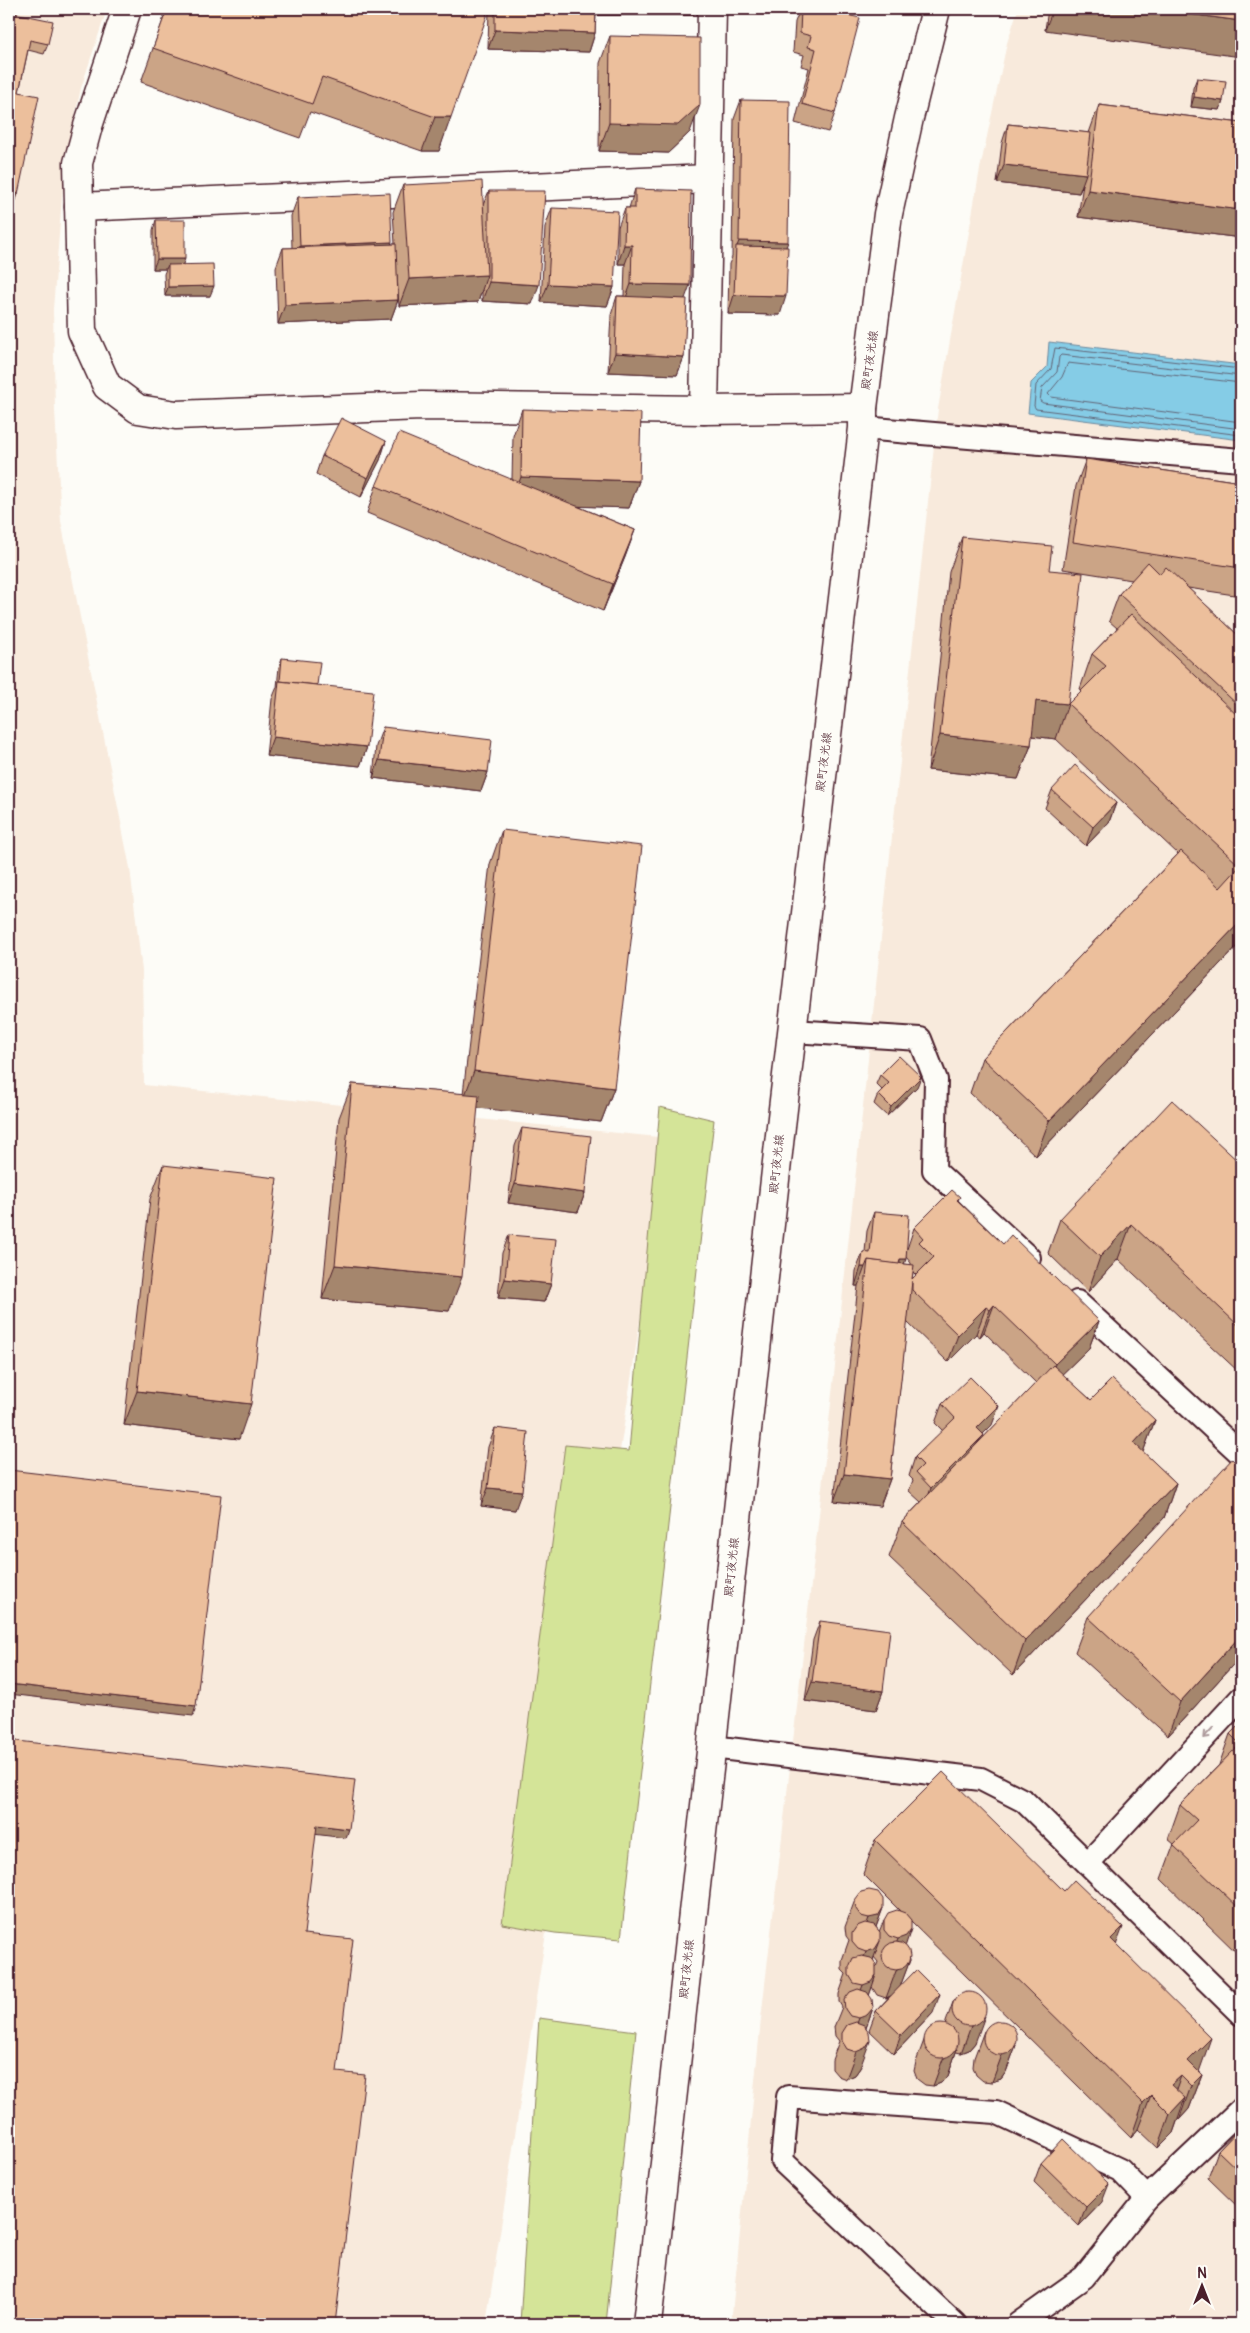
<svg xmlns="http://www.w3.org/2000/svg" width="1250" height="2333" viewBox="0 0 1250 2333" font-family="Pangolin,'Klee One',sans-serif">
	<rect width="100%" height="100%" fill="#fdfcf7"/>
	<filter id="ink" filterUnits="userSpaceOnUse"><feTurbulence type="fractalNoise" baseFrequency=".02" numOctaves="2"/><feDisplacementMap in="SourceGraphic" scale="10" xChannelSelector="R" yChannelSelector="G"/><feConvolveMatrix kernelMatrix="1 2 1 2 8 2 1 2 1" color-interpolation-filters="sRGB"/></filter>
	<g filter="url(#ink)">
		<g fill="#f8eadc">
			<polygon points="9,9 107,9 81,88 65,161 53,309 55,410 61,521 130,868 142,971 144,1085 668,1138 486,2324 9,2324"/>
			<polygon points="1018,9 1241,9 1241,365 1049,342 1047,367 1031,383 1028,413 1241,440 1241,2324 731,2324 761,2019 818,1524 938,409 980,169 1007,43"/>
		</g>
		<g fill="#d4e498" stroke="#8f8262">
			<polygon points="660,1107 714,1120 621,1939 555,1933 502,1924 565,1445 629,1451"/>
			<polygon points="539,2018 636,2031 606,2324 520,2324"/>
		</g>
		<polygon fill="#85cce6" stroke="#6d879b" points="1049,342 1241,365 1241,440 1028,413 1031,383 1047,367"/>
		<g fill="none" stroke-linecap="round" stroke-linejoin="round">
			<g stroke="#626476" stroke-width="1">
				<polyline points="1241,369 1055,348 1051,369 1036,385 1034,406 1036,409 1241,435"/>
				<polyline points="1241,376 1061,355 1059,357 1057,372 1042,388 1040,401 1043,403 1241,429"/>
				<polyline points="1241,383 1068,363 1062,377 1048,394 1051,397 1241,422"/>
			</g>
			<g stroke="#4a1f2b" stroke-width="26">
				<g id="lane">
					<polyline points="863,428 1241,460"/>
					<polyline points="792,1031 920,1039 936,1080 934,1170 1029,1258"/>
					<polyline points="1077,1302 1241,1454"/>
					<polyline points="712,1747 981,1779 1024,1801 1241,2014"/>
					<polyline points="1088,1863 1241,1698"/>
					<polyline points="955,2324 782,2161 788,2097 996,2112 1120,2170 1147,2198"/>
					<polyline points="1018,2324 1084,2277 1147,2198 1241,2109"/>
				</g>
			</g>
			<g stroke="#4a1f2b" stroke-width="31">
				<g id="street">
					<polyline points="127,9 88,126 78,163 82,331 107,386 138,409 176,415 422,406 704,410 863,408"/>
					<polyline points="79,207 708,179"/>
					<polyline points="704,410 712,9"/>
				</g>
			</g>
			<g stroke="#4a1f2b" stroke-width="31">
				<polyline id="secondary" points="647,2324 781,1126 863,428 863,408 888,214 909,118 936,9"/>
			</g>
			<use href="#lane" stroke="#fdfcf7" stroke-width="22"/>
			<use href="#street" stroke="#fdfcf7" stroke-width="28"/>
			<use href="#secondary" stroke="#fdfcf7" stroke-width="28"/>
		</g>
		<g fill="#cba486" stroke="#4a1f2b" fill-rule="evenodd">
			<polygon points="167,9 485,9 439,151 422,151 310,112 300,138 141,82"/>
			<polygon points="489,9 696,9 693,15 596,15 595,33 589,52 488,49"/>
			<polygon points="794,9 854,9 852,16 835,113 828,132 795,123 809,68 801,66 804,55 793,52 795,22 799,12 794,10"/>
			<polygon points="1048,9 1241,9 1045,30"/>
			<polygon points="9,12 48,44 44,54 28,50 19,92 18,194 15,203 9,202"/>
			<polygon points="610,36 690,132 668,153 599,151 600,63"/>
			<polygon points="1197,78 1223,101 1220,110 1191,107 1193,88"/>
			<polygon points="741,100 786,247 780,315 728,314 729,264 732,257 734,119"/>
			<polygon points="1099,105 1241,123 1241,238 1078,217 1083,184 1079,193 997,183 1002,143 1008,124 1089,133"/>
			<polygon points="403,185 483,205 489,191 532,304 482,301 482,290 478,302 399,306 397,275 398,300 391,319 278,324 276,267 283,248 292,248 291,216 298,197 392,244 395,244 393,212"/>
			<polygon points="635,189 684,299 684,357 677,375 608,372 611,315 617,296 624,296 625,264 618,264 618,227 625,208 629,208"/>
			<polygon points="552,208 614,287 607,306 541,302 545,227"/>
			<polygon points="156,220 183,265 210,296 165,296 164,274 166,269 153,269 153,230"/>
			<polygon points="522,409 639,481 629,508 577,506 635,530 625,557 603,611 367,513 376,486 512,479 513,436"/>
			<polygon points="386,441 380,460 361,497 316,474 322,456"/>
			<polygon points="1086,459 1241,482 1241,596 1188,588 1241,638 1241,942 1036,1156 970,1093 982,1058 1178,854 1056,739 1032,736 1031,745 1018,779 928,770 949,572 962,537 1049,570 1068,704 1082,690 1080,689 1092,654 1117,628 1109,621 1119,594 1132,580 1063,569 1076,486"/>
			<polygon points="282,658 317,685 367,747 360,766 266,756 272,699 277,687 279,667"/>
			<polygon points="383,727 488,772 481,791 373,778 376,746"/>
			<polygon points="1052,790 1116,803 1109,822 1086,846 1045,808"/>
			<polygon points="502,830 614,1088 601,1122 477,1107 449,1311 322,1299 339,1118 352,1084 463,1094 490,864"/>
			<polygon points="1240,1046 1241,1046 1241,1060 1237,1056"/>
			<polygon points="880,1075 917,1087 887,1116 874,1104 878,1094 882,1090 876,1084"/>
			<polygon points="522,1128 585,1193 578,1212 508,1203 515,1146"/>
			<polygon points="1241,1164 1241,1374 1118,1259 1088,1292 1048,1253 1060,1219"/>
			<polygon points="163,1165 239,1439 124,1425 150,1199"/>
			<path d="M960,1197L958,1200L1003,1244L1099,1321L1089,1348L1062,1374L1091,1400L1155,1420L1143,1452L1176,1483L1164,1518L1013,1675L889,1557L902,1522L921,1502L909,1491L913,1480L909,1476L915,1457L943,1431L935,1423L942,1404L992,1425L983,1434L984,1437L1036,1383L984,1332L980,1337L976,1334L948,1362L907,1322L890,1479L880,1506L834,1501L858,1286H855L856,1271L863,1252H865L867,1231L874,1212L907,1249L914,1228ZM906,1257L911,1263V1265L904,1264ZM913,1272L916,1275L912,1279Z"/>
			<polygon points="509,1235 551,1284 544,1302 498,1298 502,1253"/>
			<polygon points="495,1428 515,1510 481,1506 488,1447"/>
			<polygon points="1241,1468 1241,1656 1168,1736 1075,1652 1088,1617"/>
			<polygon points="820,1621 883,1691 876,1710 805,1701 813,1640"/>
			<polygon points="1241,1723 1241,1957 1161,1879 1174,1844 1168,1839 1180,1805 1219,1765 1230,1734"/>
			<path d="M875,1840L1116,1944L1199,2072L1202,2075L1189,2109L1179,2120L1178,2119L1173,2133L1158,2148L1138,2129L1131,2138L911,1922L905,1945L910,1960L900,1986L933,2013L894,2054L869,2030L876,2011L890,1996L886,1998L877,1995L872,1987L869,1995L873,2008L866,2027L860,2068L855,2075L846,2079L838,2076L832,2069V2060L839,2041L835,2036L834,2027L842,2007L839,2002V1994L846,1974L842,1970V1960L849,1940L846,1936L845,1927L855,1900L883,1908L876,1927L879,1932L884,1920L900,1911L863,1874ZM874,1957L878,1962L876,1967L873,1961Z"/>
			<polygon points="967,1992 975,2043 969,2050 961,2053 956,2052 948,2076 941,2083 933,2086 925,2085 917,2079 914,2071 916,2062 926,2035 945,2025 953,2002"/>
			<polygon points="984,2031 1016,2045 1006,2072 1001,2079 992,2082 983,2081 976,2075 973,2067 974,2058"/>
			<polygon points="1241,2127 1241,2210 1208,2178 1218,2151"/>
			<polygon points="1041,2163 1102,2202 1079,2226 1034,2182"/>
		</g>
		<g fill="#a5866d" stroke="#4a1f2b">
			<polygon points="595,9 696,9 693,15 593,15"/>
			<polygon points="1053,9 1152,9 1241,21 1241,57 1045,30"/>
			<polygon points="495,30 595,33 589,52 488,49"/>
			<polygon points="1194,97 1223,101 1220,110 1191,107"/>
			<polygon points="700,105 690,132 668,153 599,151 609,123"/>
			<polygon points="435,117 451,117 439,151 422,151"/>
			<polygon points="1004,165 1086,174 1079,193 997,183"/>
			<polygon points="1088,190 1241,210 1241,238 1078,217"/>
			<polygon points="739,241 788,242 781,260 736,249"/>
			<polygon points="392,242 386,261 293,264 300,246"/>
			<polygon points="624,245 632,245 625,264 618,264"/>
			<polygon points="157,259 185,259 181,269 168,265 166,269 153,269"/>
			<polygon points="487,275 478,302 399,306 409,279"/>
			<polygon points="489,282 539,285 532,304 482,301"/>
			<polygon points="548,284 614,287 607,306 541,302"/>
			<polygon points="631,284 690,285 683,304 624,303"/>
			<polygon points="214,286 210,296 165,296 168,287"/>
			<polygon points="734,295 786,296 780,315 728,314"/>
			<polygon points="398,300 391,319 278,324 285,305"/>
			<polygon points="615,353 684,357 677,375 608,372"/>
			<polygon points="386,441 380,460 361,497 368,478"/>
			<polygon points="521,477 639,481 629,508 511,504"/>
			<polygon points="635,530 625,557 603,611 613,584"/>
			<polygon points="1036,701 1068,704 1056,739 1023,735"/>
			<polygon points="940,735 1031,745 1018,779 928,770"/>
			<polygon points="273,737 367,747 360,766 266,756"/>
			<polygon points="379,760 488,772 481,791 373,778"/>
			<polygon points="1116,803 1109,822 1086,846 1093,827"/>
			<polygon points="1241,921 1241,942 1036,1156 1049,1121"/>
			<polygon points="474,1071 614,1088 601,1122 461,1106"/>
			<polygon points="921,1077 917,1087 887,1116 891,1107"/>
			<polygon points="515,1184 585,1193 578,1212 508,1203"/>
			<polygon points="1131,1224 1118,1259 1088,1292 1100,1257"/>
			<polygon points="900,1259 906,1259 899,1278"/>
			<polygon points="335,1265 462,1277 449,1311 322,1299"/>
			<polygon points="861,1267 865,1267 858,1286 855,1286"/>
			<polygon points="505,1279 551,1284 544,1302 498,1298"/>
			<polygon points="994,1305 984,1332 980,1337 990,1310"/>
			<polygon points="986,1307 976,1334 948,1362 958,1335"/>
			<polygon points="1099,1321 1089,1348 1045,1391 1055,1364"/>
			<polygon points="137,1391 251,1404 239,1439 124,1425"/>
			<polygon points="999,1406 992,1425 970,1447 977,1428"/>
			<polygon points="1155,1420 1142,1455 1134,1443"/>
			<polygon points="984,1435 925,1506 931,1488"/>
			<polygon points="844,1474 890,1479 880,1506 834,1501"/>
			<polygon points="1176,1483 1164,1518 1013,1675 1025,1641"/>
			<polygon points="488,1488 522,1491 515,1510 481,1506"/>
			<polygon points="1241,1635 1241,1656 1168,1736 1180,1702"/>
			<polygon points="812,1682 883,1691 876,1710 805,1701"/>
			<polygon points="9,1684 196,1706 193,1716 9,1694"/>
			<polygon points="317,1825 349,1829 346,1838 313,1834"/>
			<polygon points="883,1908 873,1935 859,1945 869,1918"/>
			<polygon points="1123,1927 1110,1961 1111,1939"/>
			<polygon points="911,1929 902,1956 888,1966 898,1939"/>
			<polygon points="880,1941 870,1968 856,1979 866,1952"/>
			<polygon points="910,1960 900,1987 895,1994 886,1998 896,1971"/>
			<polygon points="876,1975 867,2002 853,2012 863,1985"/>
			<polygon points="940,1994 933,2013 894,2054 901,2035"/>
			<polygon points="873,2008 863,2035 849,2045 859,2018"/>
			<polygon points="985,2016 975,2043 969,2050 961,2053 971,2026"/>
			<polygon points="1211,2038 1199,2072 1188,2061"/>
			<polygon points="870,2041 860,2068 855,2075 846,2079 856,2052"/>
			<polygon points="1016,2045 1006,2072 1001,2079 992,2082 1002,2055"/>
			<polygon points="957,2049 948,2076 941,2083 933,2086 943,2059"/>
			<polygon points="1202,2075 1189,2109 1179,2120 1191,2086"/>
			<polygon points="1181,2076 1169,2110 1171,2085"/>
			<polygon points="1151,2095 1138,2129 1131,2138 1143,2103"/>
			<polygon points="1185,2098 1173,2133 1158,2148 1170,2114"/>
			<polygon points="1109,2184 1102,2202 1079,2226 1086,2207"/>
		</g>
		<g fill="#ecbf9c" stroke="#4a1f2b">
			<polygon points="167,9 485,9 487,16 451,117 435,117 322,77 312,104 153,48"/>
			<polygon points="495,9 596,9 595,33 495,30"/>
			<polygon points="801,9 823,9 860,18 835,113 802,104 816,49 808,47 811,36 800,33"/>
			<polygon points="1152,9 1241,9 1241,21"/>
			<polygon points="9,12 53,21 48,44 30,40 19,92 39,96 18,194 9,192"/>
			<polygon points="610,36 700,38 700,105 678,125 609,123"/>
			<polygon points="1197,78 1226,81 1223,101 1194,97"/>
			<polygon points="741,100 790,101 788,242 739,241"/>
			<polygon points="1099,105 1241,123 1241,210 1088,190"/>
			<polygon points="1008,124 1091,133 1086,174 1004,165"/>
			<polygon points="482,181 487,275 409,279 403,185"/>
			<polygon points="635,189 691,191 690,285 631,284 632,245 624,245 625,208 635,208"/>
			<polygon points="489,191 545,191 539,285 489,282"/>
			<polygon points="390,193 392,242 300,246 298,197"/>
			<polygon points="552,208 618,211 614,287 548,284"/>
			<polygon points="156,220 185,220 185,259 157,259"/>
			<polygon points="396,244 398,300 285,305 283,248"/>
			<polygon points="736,246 788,247 786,296 734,295"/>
			<polygon points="213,264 214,286 168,287 168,265"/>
			<polygon points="617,296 687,299 684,357 615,353"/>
			<polygon points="522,409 641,413 639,481 521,477"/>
			<polygon points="341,418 386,441 368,478 322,456"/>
			<polygon points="399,433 635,530 613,584 376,486"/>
			<polygon points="1086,459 1241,482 1241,568 1073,542"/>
			<polygon points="962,537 1052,546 1049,570 1083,573 1068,704 1106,666 1092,654 1131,614 1241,719 1241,921 1049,1121 982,1058 1181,851 1220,888 1240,866 1068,704 1036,701 1031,745 940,735"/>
			<polygon points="1148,562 1160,574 1166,567 1241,638 1241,708 1119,594"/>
			<polygon points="282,658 320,662 317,685 280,681"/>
			<polygon points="279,681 373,691 367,747 273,737"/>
			<polygon points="383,727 492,740 488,772 379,760"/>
			<polygon points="1075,765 1116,803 1093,827 1052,790"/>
			<polygon points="502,830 642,846 614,1088 474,1071"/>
			<polygon points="899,1056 921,1077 891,1107 878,1094 889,1083 880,1075"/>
			<polygon points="352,1084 479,1095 462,1277 335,1265"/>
			<polygon points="1172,1100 1241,1164 1241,1328 1131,1224 1100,1257 1060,1219"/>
			<polygon points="522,1128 591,1136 585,1193 515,1184"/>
			<polygon points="163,1165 277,1178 251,1404 137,1391"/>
			<polygon points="952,1190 960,1197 957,1200 1003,1244 1011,1235 1099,1321 1055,1364 994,1305 990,1310 986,1307 958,1335 912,1290 912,1281 890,1479 844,1474 868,1260 914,1265 912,1279 934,1257 919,1242 923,1238 914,1228"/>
			<polygon points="874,1212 909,1215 906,1259 900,1259 899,1264 868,1260 865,1267 861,1267 863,1252 870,1253"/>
			<polygon points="509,1235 556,1239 551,1284 505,1279"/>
			<polygon points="1053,1365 1091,1400 1112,1379 1155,1420 1134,1443 1176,1483 1025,1641 902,1522"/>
			<polygon points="970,1377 999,1406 977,1428 984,1435 931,1488 916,1472 923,1465 915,1457 955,1418 942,1404"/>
			<polygon points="495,1428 528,1432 522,1491 488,1488"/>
			<polygon points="1232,1459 1241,1468 1241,1635 1180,1702 1088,1617"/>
			<polygon points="9,1470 221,1495 196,1706 9,1684"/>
			<polygon points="820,1621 890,1630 883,1691 812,1682"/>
			<polygon points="1241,1723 1241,1910 1173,1845 1197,1820 1180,1805 1240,1744 1230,1734"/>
			<polygon points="9,1740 355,1780 349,1829 317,1825 304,1934 353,1939 337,2072 365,2075 335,2324 9,2324"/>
			<polygon points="943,1772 1064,1891 1074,1880 1123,1927 1111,1939 1211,2038 1188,2061 1202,2075 1191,2086 1181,2076 1171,2085 1185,2098 1170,2114 1151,2095 1143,2103 875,1840"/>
			<polygon points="869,1890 878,1892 883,1899 883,1908 878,1916 869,1918 861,1916 856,1909 855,1900 861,1892"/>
			<polygon points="897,1910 905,1913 911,1920 911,1929 906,1936 898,1939 889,1936 884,1930 884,1920 888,1913"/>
			<polygon points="865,1923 874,1925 880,1932 880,1941 875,1949 866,1952 858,1949 852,1942 852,1933 857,1926"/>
			<circle cx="896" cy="1956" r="14"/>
			<polygon points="862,1956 871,1958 876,1965 876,1975 871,1982 863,1985 854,1983 849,1975 849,1967 853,1958"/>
			<polygon points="916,1970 940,1994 901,2035 876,2011"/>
			<polygon points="858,1989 867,1992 872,1999 873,2008 867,2015 859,2018 850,2016 845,2009 844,2000 850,1992"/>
			<circle cx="969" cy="2009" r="17"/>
			<circle cx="1000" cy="2038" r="17"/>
			<polygon points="856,2022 864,2025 869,2032 870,2041 865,2048 856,2052 847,2049 842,2041 842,2033 847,2025"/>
			<circle cx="941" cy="2041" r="17"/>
			<polygon points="1241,2127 1241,2173 1218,2151"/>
			<polygon points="1063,2139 1109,2184 1086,2207 1041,2163"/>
		</g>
		<defs><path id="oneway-shaft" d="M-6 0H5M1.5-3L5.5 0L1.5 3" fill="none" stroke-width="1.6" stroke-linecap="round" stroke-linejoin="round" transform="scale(1.25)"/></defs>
		<use stroke="#ac999b" href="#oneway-shaft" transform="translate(1208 1733) rotate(133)"/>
	</g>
	<g text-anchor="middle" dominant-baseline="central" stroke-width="4" stroke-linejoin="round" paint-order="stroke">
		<g font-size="12" fill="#4a1f2b" stroke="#fdfcf7">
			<text transform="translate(870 360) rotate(-82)">殿町夜光線</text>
			<text transform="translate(824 762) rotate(-83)">殿町夜光線</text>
			<text transform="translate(777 1164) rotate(-84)">殿町夜光線</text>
			<text transform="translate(732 1567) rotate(-84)">殿町夜光線</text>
			<text transform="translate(687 1969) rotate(-84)">殿町夜光線</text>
		</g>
	</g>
	<rect width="1250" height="2333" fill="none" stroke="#fdfcf7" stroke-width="30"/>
	<rect x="15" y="15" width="1220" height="2303" fill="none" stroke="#4a1f2b" stroke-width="2" filter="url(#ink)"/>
	<g transform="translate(1202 2286)" stroke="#fdfcf7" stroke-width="4" paint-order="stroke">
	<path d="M0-4L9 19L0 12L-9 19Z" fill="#4a1f2b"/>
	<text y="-8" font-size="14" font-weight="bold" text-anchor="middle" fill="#4a1f2b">N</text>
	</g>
</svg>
